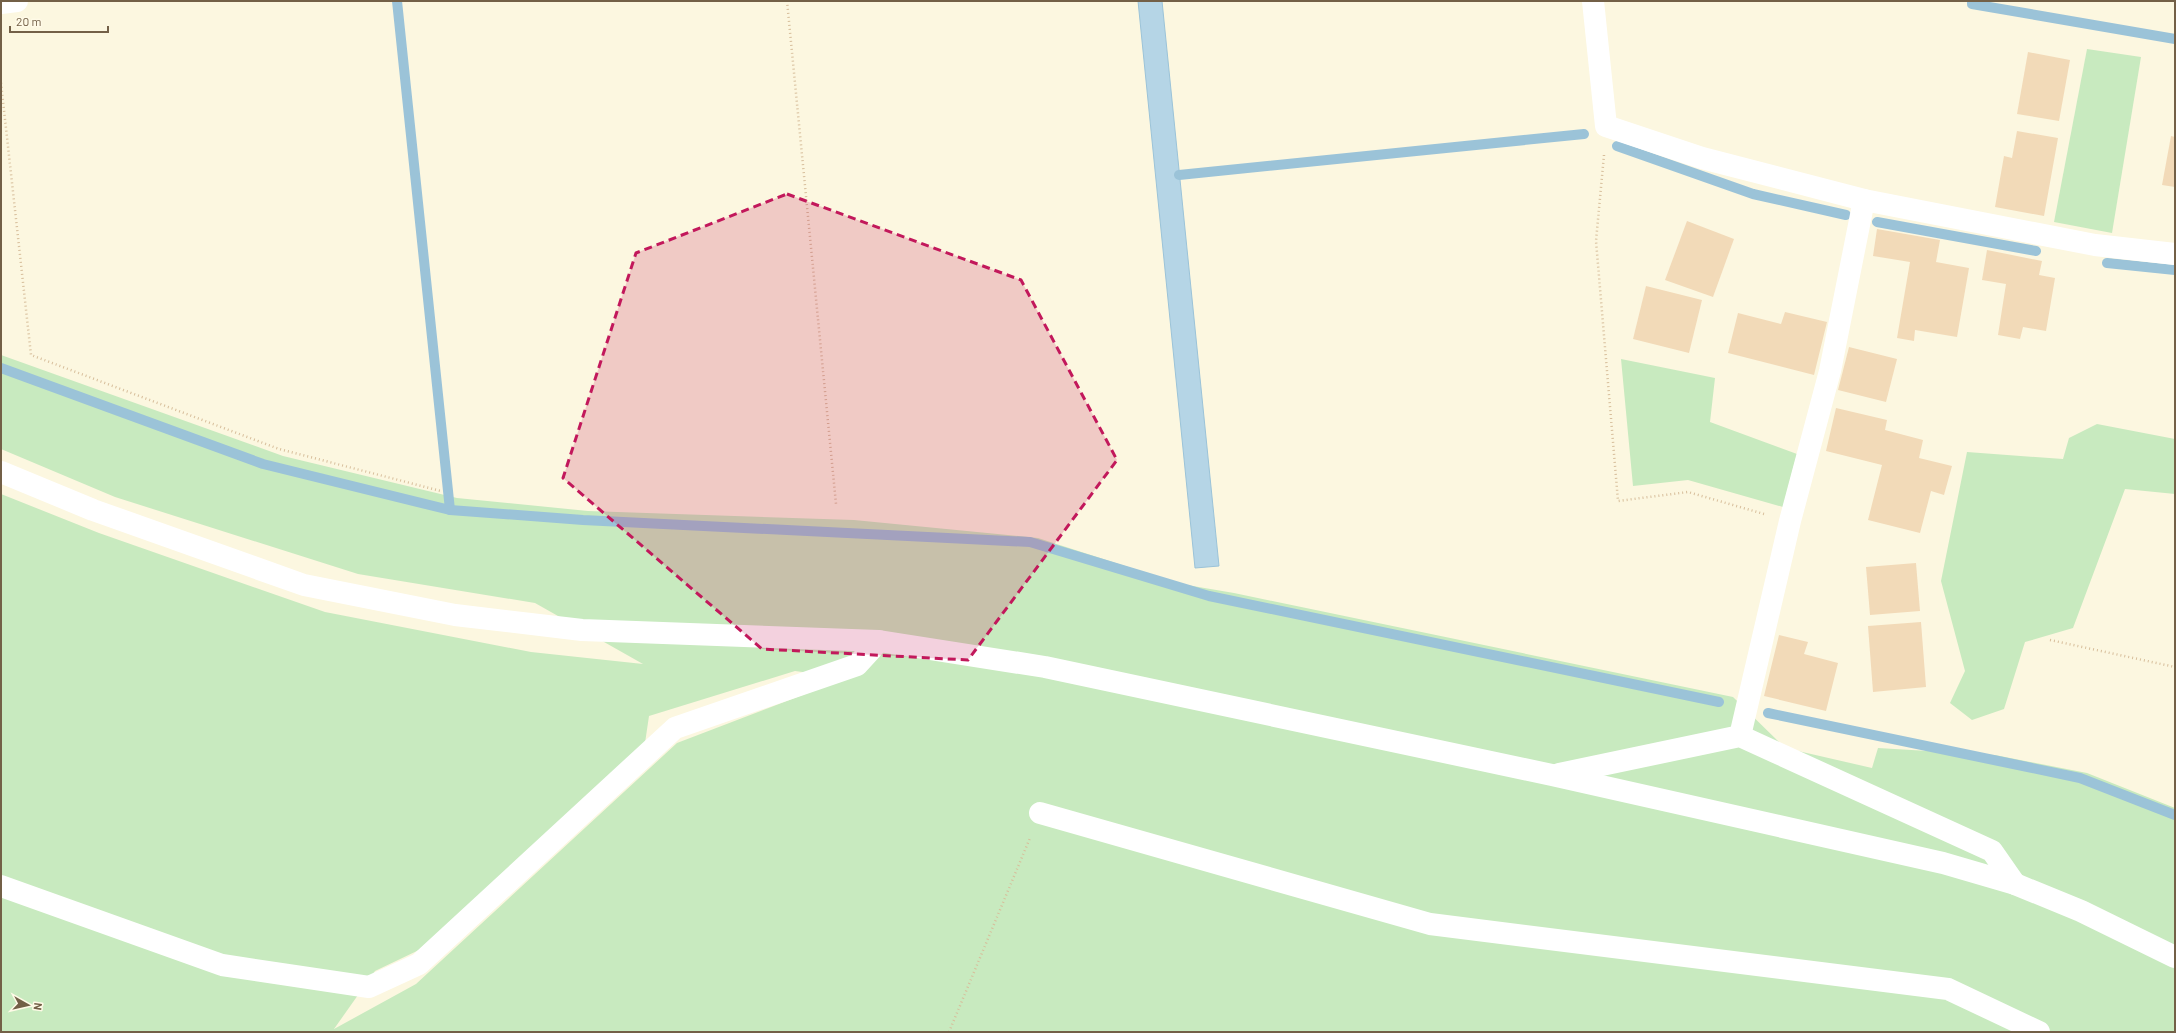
<svg xmlns="http://www.w3.org/2000/svg" width="2176" height="1033" viewBox="0 0 2176 1033" font-family="Barlow,sans-serif">
	<rect width="100%" height="100%" fill="#fcf7e0"/>
	<g fill="#c8eabf" fill-rule="evenodd">
		<polygon points="2087,49 2141,57 2112,233 2054,222"/>
		<path d="M1,355L283,456L457,498L588,511L854,520L1038,538L1181,584L1234,593L1733,697L1785,748L1872,768L1878,748L1995,755L2087,773L2175,808V1032H1V494L99,533L325,612L531,652L643,664L535,603L358,574L115,497L1,449ZM795,671L847,678L677,743L416,984L334,1029L375,971L419,950L645,743L649,716Z"/>
		<polygon points="1621,359 1715,378 1710,422 1797,454 1783,507 1688,480 1633,486"/>
		<polygon points="2097,424 2175,439 2175,494 2125,489 2073,628 2025,642 2004,709 1972,720 1950,703 1965,671 1941,581 1967,452 2063,459 2069,438"/>
	</g>
	<polygon fill="#b5d5e6" stroke="#9bc3d8" points="1138,1 1162,1 1219,566 1195,568"/>
	<g fill="none" stroke-linecap="round" stroke-linejoin="round">
		<g stroke="#9bc3d8" stroke-width="10">
			<polyline points="397,1 450,510"/>
			<polyline points="1972,1 1972,4 2175,39"/>
			<polyline points="1617,146 1753,194 1846,215"/>
			<polyline points="1179,175 1584,134"/>
			<polyline points="1877,222 2036,251"/>
			<polyline points="2107,263 2175,270"/>
			<polyline points="1,368 263,464 450,510 583,520 1030,542 1209,596 1719,702"/>
			<polyline points="1768,713 2080,778 2175,815"/>
		</g>
	</g>
	<g fill="#f2dab8">
		<polygon points="2028,52 2070,60 2059,121 2017,114"/>
		<polygon points="2017,131 2058,138 2044,216 1995,207 2004,156 2012,158"/>
		<polygon points="2171,136 2175,137 2175,187 2162,185"/>
		<polygon points="1687,221 1734,239 1713,297 1665,280"/>
		<polygon points="1877,229 1940,240 1936,262 1969,268 1957,337 1915,330 1914,341 1897,338 1910,262 1873,256"/>
		<polygon points="1987,250 2042,261 2039,275 2055,278 2046,331 2023,327 2020,339 1998,335 2006,284 1982,280"/>
		<polygon points="1646,286 1702,300 1689,353 1633,339"/>
		<polygon points="1785,312 1827,322 1814,375 1728,353 1738,313 1781,324"/>
		<polygon points="1849,347 1897,359 1886,402 1838,390"/>
		<polygon points="1836,408 1887,420 1885,430 1923,440 1919,458 1952,466 1944,495 1931,491 1920,533 1868,520 1882,465 1826,451"/>
		<polygon points="1916,563 1920,611 1870,615 1866,567"/>
		<polygon points="1921,622 1926,687 1873,692 1868,626"/>
		<polygon points="1779,635 1808,642 1804,654 1838,663 1826,711 1764,696"/>
	</g>
	<g fill="none" stroke-linecap="round" stroke-linejoin="round">
		<g stroke="#d7be9b" stroke-width="2.5" stroke-dasharray="1 3" stroke-linecap="butt">
			<polyline points="787,1 836,504"/>
			<polyline points="1,83 31,355 279,449 441,491"/>
			<polyline points="1604,155 1596,241 1618,501 1688,492 1764,514"/>
			<polyline points="2050,640 2175,667"/>
			<polyline points="949,1032 1030,838"/>
		</g>
		<g stroke="#fff" stroke-width="22">
			<polyline points="1593,1 1606,126 1702,158 1864,200 2095,245 2175,254"/>
			<polyline points="1,3 17,1"/>
			<polyline points="1,472 93,510 304,585 455,615 582,630 879,641 1045,667 1552,775 1943,863 2015,884 2081,911 2175,957"/>
			<polyline points="1740,736 1790,521 1830,371 1864,200"/>
			<polyline points="1559,774 1740,736 1992,851 2015,884"/>
			<polyline points="1040,813 1430,924 1948,989 2039,1032"/>
			<polyline points="1,886 222,965 369,987 419,964 675,728 857,665 879,641"/>
		</g>
	</g>
	<path fill="#c2185b" fill-opacity="0.2" stroke="#c2185b" stroke-width="3" stroke-dasharray="8 5" stroke-linejoin="round" d="M787,194L1021,280L1117,460L968,660L762,649L563,478L636,253Z"/>
	<rect width="2176" height="1033" fill="none" stroke="#736047" stroke-width="4"/>
	<g transform="translate(28 1005) rotate(98)" stroke="#fffae7" stroke-width="3" paint-order="stroke">
	<path d="M0-3L7 15L0 10L-7 15Z" fill="#736047"/>
	<text y="-6" font-size="11" font-weight="bold" text-anchor="middle" fill="#736047">N</text>
	</g>
	<path d="M10 26v6h98v-6" fill="none" stroke="#736047" stroke-width="2"/>
	<text x="16" y="26" font-size="12" fill="#736047" stroke="#fffae7" stroke-width="3" paint-order="stroke">20 m</text>
</svg>
